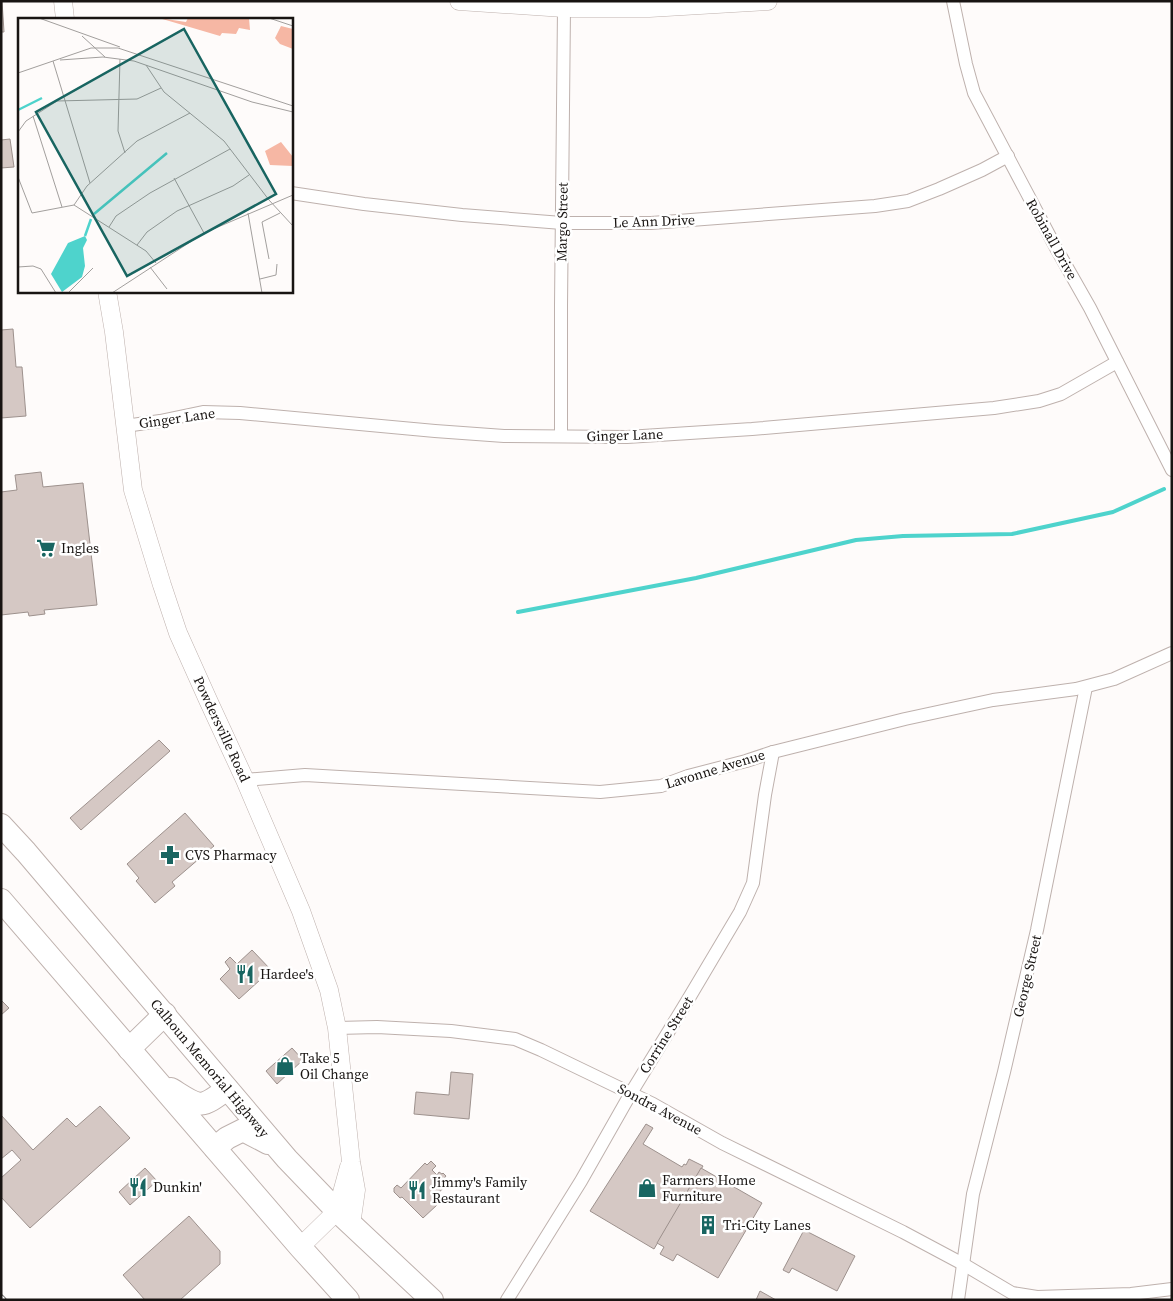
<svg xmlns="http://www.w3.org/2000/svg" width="1173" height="1301" viewBox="0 0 1173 1301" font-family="'Source Serif 4',serif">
	<rect width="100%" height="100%" fill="#fefbfa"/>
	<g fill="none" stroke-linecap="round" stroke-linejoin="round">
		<polyline stroke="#4ed3cc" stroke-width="4" points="518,612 696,578 856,540 903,536 1012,534 1113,512 1164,489"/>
	</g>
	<g fill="#d5c8c4" stroke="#9d918d">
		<polygon points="1,1 2,1 4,32 1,32"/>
		<polygon points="10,139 14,167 1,168 1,140"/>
		<polygon points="13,329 16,367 22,367 26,416 1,418 1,330"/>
		<polygon points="41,472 43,487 83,483 97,605 44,610 45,614 29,616 28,612 1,615 1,492 17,490 15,475"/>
		<polygon points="159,740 170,751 81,830 70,818"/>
		<polygon points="185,813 214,846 172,882 175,886 155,903 136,881 139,878 127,864"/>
		<polygon points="252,950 271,970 239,999 220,979 230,969 225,962 230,957 237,964"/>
		<polygon points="1,1000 9,1008 1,1015"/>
		<polygon points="292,1048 303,1060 277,1084 266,1071"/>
		<polygon points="451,1072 473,1074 469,1119 414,1114 416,1092 449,1095"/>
		<polygon points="100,1106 130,1138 30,1228 1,1197 1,1178 21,1160 12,1150 1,1159 1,1115 33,1150 67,1118 76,1127"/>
		<polygon points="646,1124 653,1128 643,1144 682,1167 684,1164 686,1165 689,1159 703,1166 654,1249 590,1211"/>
		<polygon points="431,1161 436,1166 432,1170 437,1175 439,1172 442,1174 443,1173 446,1176 441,1182 445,1186 432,1200 437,1205 423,1218 402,1197 400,1198 394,1192 394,1188 397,1185 401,1188 425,1163 427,1165"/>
		<polygon points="145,1168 157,1181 130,1205 119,1192"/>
		<polygon points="701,1168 762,1203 718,1278 677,1254 673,1261 660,1254 664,1247 657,1243"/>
		<polygon points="189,1216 220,1251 220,1264 180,1300 145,1300 123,1275"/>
		<polygon points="804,1230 855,1256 837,1291 792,1268 789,1273 783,1270"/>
		<polygon points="760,1291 776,1300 756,1300"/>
	</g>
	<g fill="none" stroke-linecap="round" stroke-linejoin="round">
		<g stroke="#beb1ad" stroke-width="14">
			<g id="street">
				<polyline points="953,1 966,64 974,93 1056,248 1090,308 1172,470"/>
				<polyline points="291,193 364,204 462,215 562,223 651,223 875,206 908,201 939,189 982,170 1008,156"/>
				<polyline points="125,426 160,421 203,412 240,413 435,431 504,436 627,437 752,429 994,408 1039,401 1061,394 1117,362"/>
				<polyline points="561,436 561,306 564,8"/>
				<polyline points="245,780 305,775 600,792 661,786 688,776 746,761 773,752 905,719 993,700 1076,689 1114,679 1172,653"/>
				<polyline points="337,1028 377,1027 451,1031 515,1039 541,1050 653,1104 722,1143 903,1232 963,1264 1012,1293 1037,1297 1131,1294 1172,1289"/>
				<polyline points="507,1300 581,1181 631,1093 689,998 740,912 753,883 765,795 773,752"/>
				<polyline points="958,1300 973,1194 1004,1072 1037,930 1086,687"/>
			</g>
		</g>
		<g stroke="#beb1ad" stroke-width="19">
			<g id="secondary">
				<polyline points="63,1 65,19"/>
				<polyline points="459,1 564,8 649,8 768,1"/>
				<polyline points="107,291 114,332 133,490 162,585 178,633 208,700 245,780 301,911 329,990 337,1028 351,1162 356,1190 351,1225"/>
				<polyline points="300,1247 337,1211 349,1167"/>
			</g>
		</g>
		<g stroke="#beb1ad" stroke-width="24">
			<g id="highway">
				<polyline points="1,825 26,852 287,1159 337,1211 432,1300"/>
				<polyline points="1,900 300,1247 348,1300"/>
				<polyline points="129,1049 165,1014"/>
				<path d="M171,1089C200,1107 199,1110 227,1089"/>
				<polyline points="215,1148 227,1138 243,1130 268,1143"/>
			</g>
		</g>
		<use href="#street" stroke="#fff" stroke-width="12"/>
		<use href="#secondary" stroke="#fff" stroke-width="18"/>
		<use href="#highway" stroke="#fff" stroke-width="22"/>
		<g stroke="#4f4b4a" stroke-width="5.5">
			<polyline id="rail" points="1,1297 4,1300"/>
		</g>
		<use href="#rail" stroke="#fff" stroke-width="4" stroke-dasharray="11" stroke-linecap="butt"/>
	</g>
	<defs>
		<g id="supermarket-bare" transform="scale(1.5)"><path d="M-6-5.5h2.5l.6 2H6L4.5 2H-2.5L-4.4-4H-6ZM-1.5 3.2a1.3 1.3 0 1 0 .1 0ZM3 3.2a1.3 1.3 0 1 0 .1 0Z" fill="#186561" stroke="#fff" stroke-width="2.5" paint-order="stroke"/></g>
		<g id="pharmacy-bare" transform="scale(1.5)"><path d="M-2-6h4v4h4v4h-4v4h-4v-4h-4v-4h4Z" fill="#186561" stroke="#fff" stroke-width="2.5" paint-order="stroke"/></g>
		<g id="restaurant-bare" transform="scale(1.5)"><path d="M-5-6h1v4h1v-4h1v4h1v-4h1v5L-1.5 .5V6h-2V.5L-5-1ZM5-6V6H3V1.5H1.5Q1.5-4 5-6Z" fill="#186561" stroke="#fff" stroke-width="2.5" paint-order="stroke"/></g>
		<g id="shop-bare" transform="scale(1.5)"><path d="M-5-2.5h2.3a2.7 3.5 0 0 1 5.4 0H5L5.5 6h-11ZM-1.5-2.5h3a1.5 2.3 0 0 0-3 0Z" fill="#186561" stroke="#fff" stroke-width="2.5" paint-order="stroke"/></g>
		<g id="building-bare" transform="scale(1.5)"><path d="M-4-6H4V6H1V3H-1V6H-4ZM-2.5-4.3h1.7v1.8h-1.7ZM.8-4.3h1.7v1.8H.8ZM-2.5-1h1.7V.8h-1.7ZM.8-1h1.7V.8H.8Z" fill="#186561" stroke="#fff" stroke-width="2.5" paint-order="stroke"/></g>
	</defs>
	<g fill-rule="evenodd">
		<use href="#supermarket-bare" x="46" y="548"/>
		<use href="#pharmacy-bare" x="170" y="855"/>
		<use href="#restaurant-bare" x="245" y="974"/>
		<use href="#shop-bare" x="285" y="1066"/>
		<use href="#restaurant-bare" x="138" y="1187"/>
		<use href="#shop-bare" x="647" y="1188"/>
		<use href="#restaurant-bare" x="417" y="1190"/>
		<use href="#building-bare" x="708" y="1225"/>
	</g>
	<g text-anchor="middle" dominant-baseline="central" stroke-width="5" stroke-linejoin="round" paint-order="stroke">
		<g font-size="14" fill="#181412" stroke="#fff">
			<text transform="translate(654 221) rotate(-2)">Le Ann Drive</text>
			<text transform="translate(562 222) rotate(-89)">Margo Street</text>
			<text transform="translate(1052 239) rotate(61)">Robinall Drive</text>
			<text transform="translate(177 418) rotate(-8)">Ginger Lane</text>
			<text transform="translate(625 435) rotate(-2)">Ginger Lane</text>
			<text transform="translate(222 729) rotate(65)">Powdersville Road</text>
			<text transform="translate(715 769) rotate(-17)">Lavonne Avenue</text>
			<text transform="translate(1027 976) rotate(-77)">George Street</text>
			<text transform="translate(666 1035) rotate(-58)">Corrine Street</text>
			<text transform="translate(210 1068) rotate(50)">Calhoun Memorial Highway</text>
			<text transform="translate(660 1109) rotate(28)">Sondra Avenue</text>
		</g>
		<g font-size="14" fill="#181412" stroke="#fff" text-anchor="start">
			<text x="61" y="548">Ingles</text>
			<text x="185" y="855">CVS Pharmacy</text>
			<text x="260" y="974">Hardee's</text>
			<text x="300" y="1058">Take 5<tspan x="300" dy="16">Oil Change</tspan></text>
			<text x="662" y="1180">Farmers Home<tspan x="662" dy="16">Furniture</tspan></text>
			<text x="432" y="1182">Jimmy's Family<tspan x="432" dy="16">Restaurant</tspan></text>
			<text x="153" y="1187">Dunkin'</text>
			<text x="723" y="1225">Tri-City Lanes</text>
		</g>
	</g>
	<g transform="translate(18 18)">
		<rect width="275" height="275" fill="#fefbfa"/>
		<path d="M141,0L168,4L170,0H231L232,12L221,10L218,16L204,15L202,18ZM263,8L275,11V31L262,26L257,20ZM263,124L275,139V148L252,147L247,133Z" fill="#f6b7a4"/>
		<path d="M67,218L69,222L65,230L67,248L64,259L44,274L33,256L50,225Z" fill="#4ed3cc"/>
		<path fill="none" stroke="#4ed3cc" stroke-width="2.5" d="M0,92L24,80M76,196L149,135M67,218L73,201"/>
		<path fill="none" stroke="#a29f9d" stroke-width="1" d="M21,0L102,29M251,0L275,8M64,18L87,39M102,41L100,113L107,135M42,42L85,39L116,43L234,84L275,94M35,43L72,165M128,47L146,74L206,123L251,182L275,208M0,55L73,30H100L275,88M15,98L44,189M0,114L8,103L39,83L119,81L143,70M0,159L14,195L56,187L128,233L138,245M156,160L186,215M56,187L69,168L119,123L172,95M230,195L244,275M91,209L98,198L132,175L212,131M119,227L129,214L159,193L215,168L231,157M251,241L244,204L262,195M0,249L15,248L23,251L38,275M132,249L149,271M242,261L258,257L259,246M50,275L75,250M94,275L186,215L275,177"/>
		<path fill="#186561" fill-opacity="0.15" stroke="#186561" stroke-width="2.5" d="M166,11L258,176L109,258L18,94Z"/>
		<rect width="275" height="275" fill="none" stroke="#181412" stroke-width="2.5"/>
	</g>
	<rect width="1173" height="1301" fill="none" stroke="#181412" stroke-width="5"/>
</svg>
